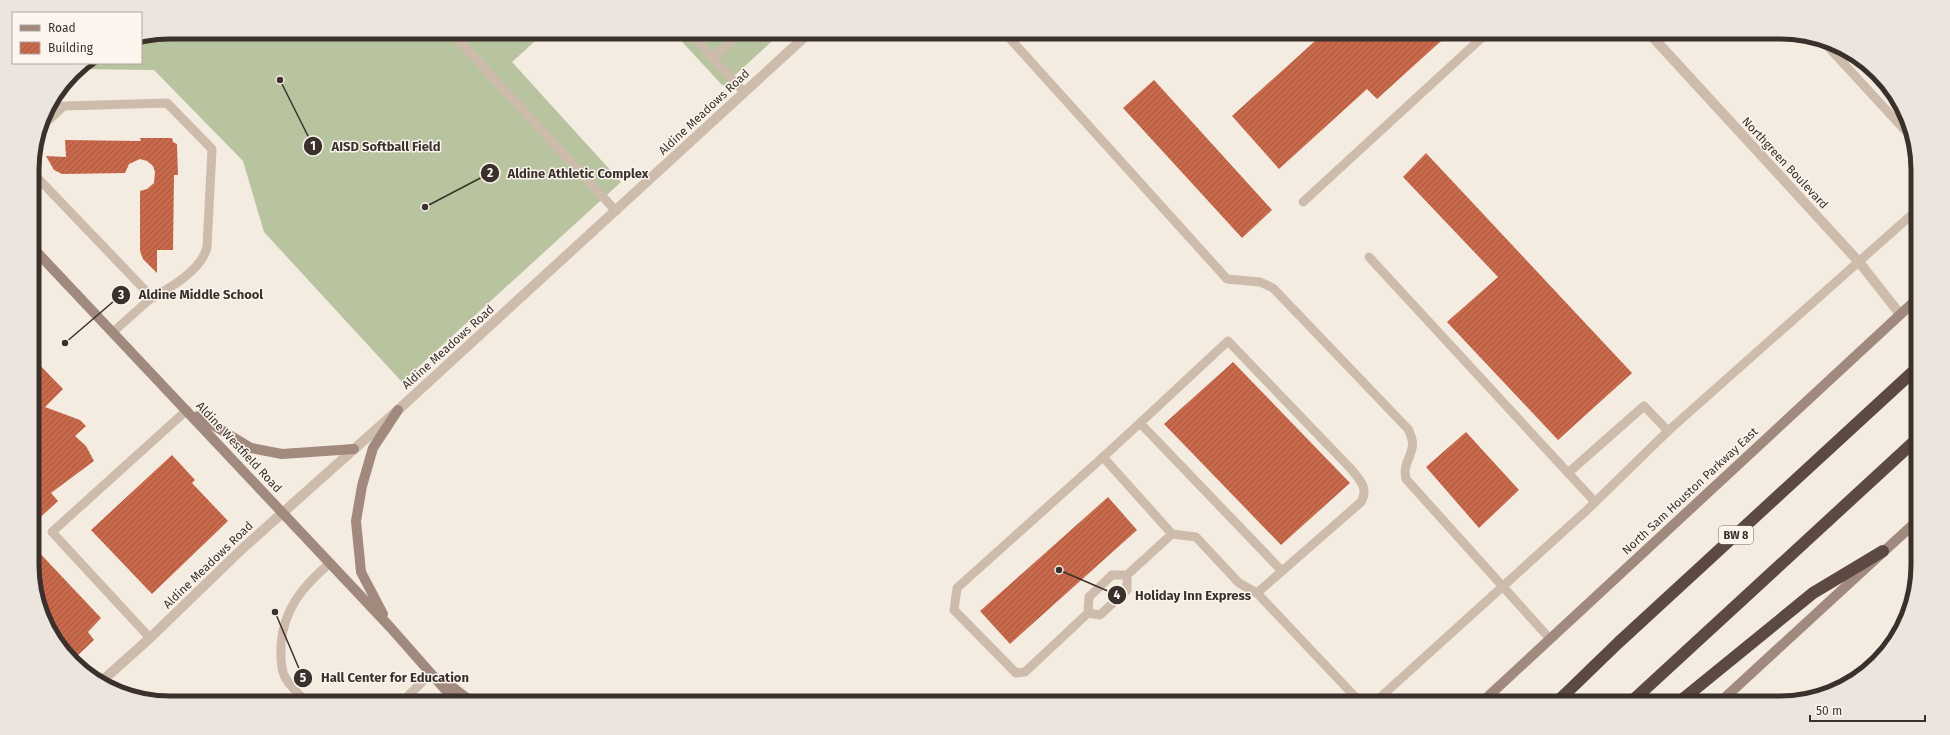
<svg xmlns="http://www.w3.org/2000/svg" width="1950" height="735" viewBox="0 0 1950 735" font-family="'Fira Sans',sans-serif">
	<defs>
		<pattern id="building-hatch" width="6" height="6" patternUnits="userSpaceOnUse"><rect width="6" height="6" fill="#c8694b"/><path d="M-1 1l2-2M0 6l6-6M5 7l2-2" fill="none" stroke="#a4573f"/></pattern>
	</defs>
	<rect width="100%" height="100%" fill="#f4ebe1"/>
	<g fill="#b8c4a0">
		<polygon points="170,32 545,32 512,62 621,182 402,382 264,232 243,161 154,70 77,69 85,63 141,63 141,38"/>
		<polygon points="673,32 782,32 723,86"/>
	</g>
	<g fill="url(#building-hatch)">
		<polygon points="1325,32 1451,32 1377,99 1367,89 1279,169 1232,116"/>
		<polygon points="1154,80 1272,210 1242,238 1123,108"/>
		<polygon points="140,138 172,138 173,142 177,144 178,175 174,175 173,250 157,250 157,273 143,259 140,251 140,191 147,189 154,183 155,172 153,166 147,161 140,159 129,164 125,173 62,174 54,170 46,156 66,157 65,140 141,141"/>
		<polygon points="1426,153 1632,373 1558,440 1447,322 1498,277 1403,177"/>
		<polygon points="33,358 63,389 45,407 80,420 86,426 75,436 86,446 94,461 51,493 58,501 34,523 34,433 41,422 36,416 34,418"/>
		<polygon points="1233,362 1350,483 1281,545 1164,424"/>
		<polygon points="1466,432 1519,490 1479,528 1426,467"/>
		<polygon points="172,455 195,480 192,483 228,521 152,594 91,530"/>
		<polygon points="1108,497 1137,530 1010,644 980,611"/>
		<polygon points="34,547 101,618 88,632 94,640 76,657 69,650 65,653 35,591"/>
	</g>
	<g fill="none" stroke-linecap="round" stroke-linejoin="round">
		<g stroke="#cdbbac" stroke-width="9">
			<polyline points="451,32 616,211"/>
			<polyline points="689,32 744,92"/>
			<path d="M1004,32L1227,279L1260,282L1273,288L1408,429C1421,453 1401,458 1406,479L1550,639"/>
			<polyline points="1821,39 1913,139"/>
			<polyline points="713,58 741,32"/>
			<path d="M42,126L64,106L167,103L212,149L207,247C202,270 170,288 150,299"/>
			<polyline points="32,172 144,289 150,299 113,332"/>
			<polyline points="1303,202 1488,32"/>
			<polyline points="1369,257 1595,502"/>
			<polyline points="1103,457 1140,423"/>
			<polyline points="1568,473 1644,406 1668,431"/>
			<polyline points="1172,534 1103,457 957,588 954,610 1016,673 1025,672 1088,613 1089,597 1112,575 1127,575 1172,534 1196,537 1239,583 1257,593"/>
			<path d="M1282,571L1140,423L1228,341L1351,469C1360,480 1369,488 1361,502L1257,593L1361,703"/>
			<polyline points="1088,613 1100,615 1127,590 1127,575"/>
			<polyline points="150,638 52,532 187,410"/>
			<path d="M307,703C300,695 288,685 284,675C280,666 281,653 281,644C284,608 304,585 330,563"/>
			<polyline points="401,703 431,673"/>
			<polyline points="1374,703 1586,511 1668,431 1917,210"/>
		</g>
		<g stroke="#cdbbac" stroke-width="10">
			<polyline points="1648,32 1859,262 1900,314"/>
			<polyline points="103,680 150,638 242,549 398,410 810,32"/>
		</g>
		<g stroke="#a18a7d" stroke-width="10">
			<polyline points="33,248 390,627 457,703"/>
			<polyline points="198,416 251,448 282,454 354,449"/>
			<polyline points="383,614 361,572 356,521 362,486 373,448 398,410"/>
			<polyline points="442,679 473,703"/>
			<polyline points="1481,703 1917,299"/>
			<polyline points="1719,703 1918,520"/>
		</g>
		<g stroke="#5c4a42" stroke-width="12">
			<polyline points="1556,703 1618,643 1917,368"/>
			<polyline points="1630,703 1918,438"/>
			<polyline points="1678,703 1813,593 1883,551"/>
		</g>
	</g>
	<g text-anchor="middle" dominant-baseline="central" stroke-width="3" stroke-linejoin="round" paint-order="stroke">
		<rect fill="#fbf5ee" stroke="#756b66" stroke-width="1" x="1719" y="526" width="34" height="18" rx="3"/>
		<g font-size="11" font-weight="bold" fill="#3b302b">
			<text x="1736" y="535">BW 8</text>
		</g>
		<g font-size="12" fill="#3b302b" stroke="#fbf5ee">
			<text transform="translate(704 112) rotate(-43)">Aldine Meadows Road</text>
			<text transform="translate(1785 163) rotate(47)">Northgreen Boulevard</text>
			<text transform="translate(448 347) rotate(-42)">Aldine Meadows Road</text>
			<text transform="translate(239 447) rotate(47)">Aldine Westfield Road</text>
			<text transform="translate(1690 491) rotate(-43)">North Sam Houston Parkway East</text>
			<text transform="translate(208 565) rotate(-44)">Aldine Meadows Road</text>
		</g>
	</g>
	<path d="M0 0H1950V735H0ZM170 39H1780A131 131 0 0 1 1911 170V565A131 131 0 0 1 1780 696H170A131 131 0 0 1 39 565V170A131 131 0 0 1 170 39Z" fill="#ece5de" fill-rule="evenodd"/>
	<path fill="none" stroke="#3b302b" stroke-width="5" d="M170 39H1780A131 131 0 0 1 1911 170V565A131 131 0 0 1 1780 696H170A131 131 0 0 1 39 565V170A131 131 0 0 1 170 39Z"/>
	<path fill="none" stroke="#3b302b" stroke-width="1.5" d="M280 80L313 146M425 207L490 173M65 343L121 295M1059 570L1117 595M275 612L303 678"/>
	<g fill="#3b302b" stroke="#fbf5ee" stroke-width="1.5">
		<circle cx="280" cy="80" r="4"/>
		<circle cx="425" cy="207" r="4"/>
		<circle cx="65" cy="343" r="4"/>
		<circle cx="1059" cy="570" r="4"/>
		<circle cx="275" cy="612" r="4"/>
		<circle cx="313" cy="146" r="10"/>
		<circle cx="490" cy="173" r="10"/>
		<circle cx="121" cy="295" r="10"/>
		<circle cx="1117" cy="595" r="10"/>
		<circle cx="303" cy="678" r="10"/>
	</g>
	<g font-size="12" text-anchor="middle" font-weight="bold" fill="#fff">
		<text x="313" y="150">1</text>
		<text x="490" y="177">2</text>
		<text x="121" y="299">3</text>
		<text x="1117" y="599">4</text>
		<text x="303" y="682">5</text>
	</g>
	<g font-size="13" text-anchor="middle" font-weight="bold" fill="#3b302b" stroke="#fbf5ee" stroke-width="3" stroke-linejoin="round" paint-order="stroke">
		<text x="386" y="151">AISD Softball Field</text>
		<text x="578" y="178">Aldine Athletic Complex</text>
		<text x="201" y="299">Aldine Middle School</text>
		<text x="1193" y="600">Holiday Inn Express</text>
		<text x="395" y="682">Hall Center for Education</text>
	</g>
	<rect x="12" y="12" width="130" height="52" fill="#fbf5ee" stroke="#aea6a0"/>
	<rect x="20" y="25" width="20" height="6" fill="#a18a7d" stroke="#aea6a0"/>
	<text x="48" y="32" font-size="12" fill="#3b302b">Road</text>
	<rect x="20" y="42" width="20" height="12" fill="url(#building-hatch)" stroke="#aea6a0"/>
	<text x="48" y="52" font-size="12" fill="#3b302b">Building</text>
	<path d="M1810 715v6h115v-6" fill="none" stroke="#3b302b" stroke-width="2"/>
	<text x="1816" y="715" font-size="12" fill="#3b302b" stroke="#fbf5ee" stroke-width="3" paint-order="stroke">50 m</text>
</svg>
